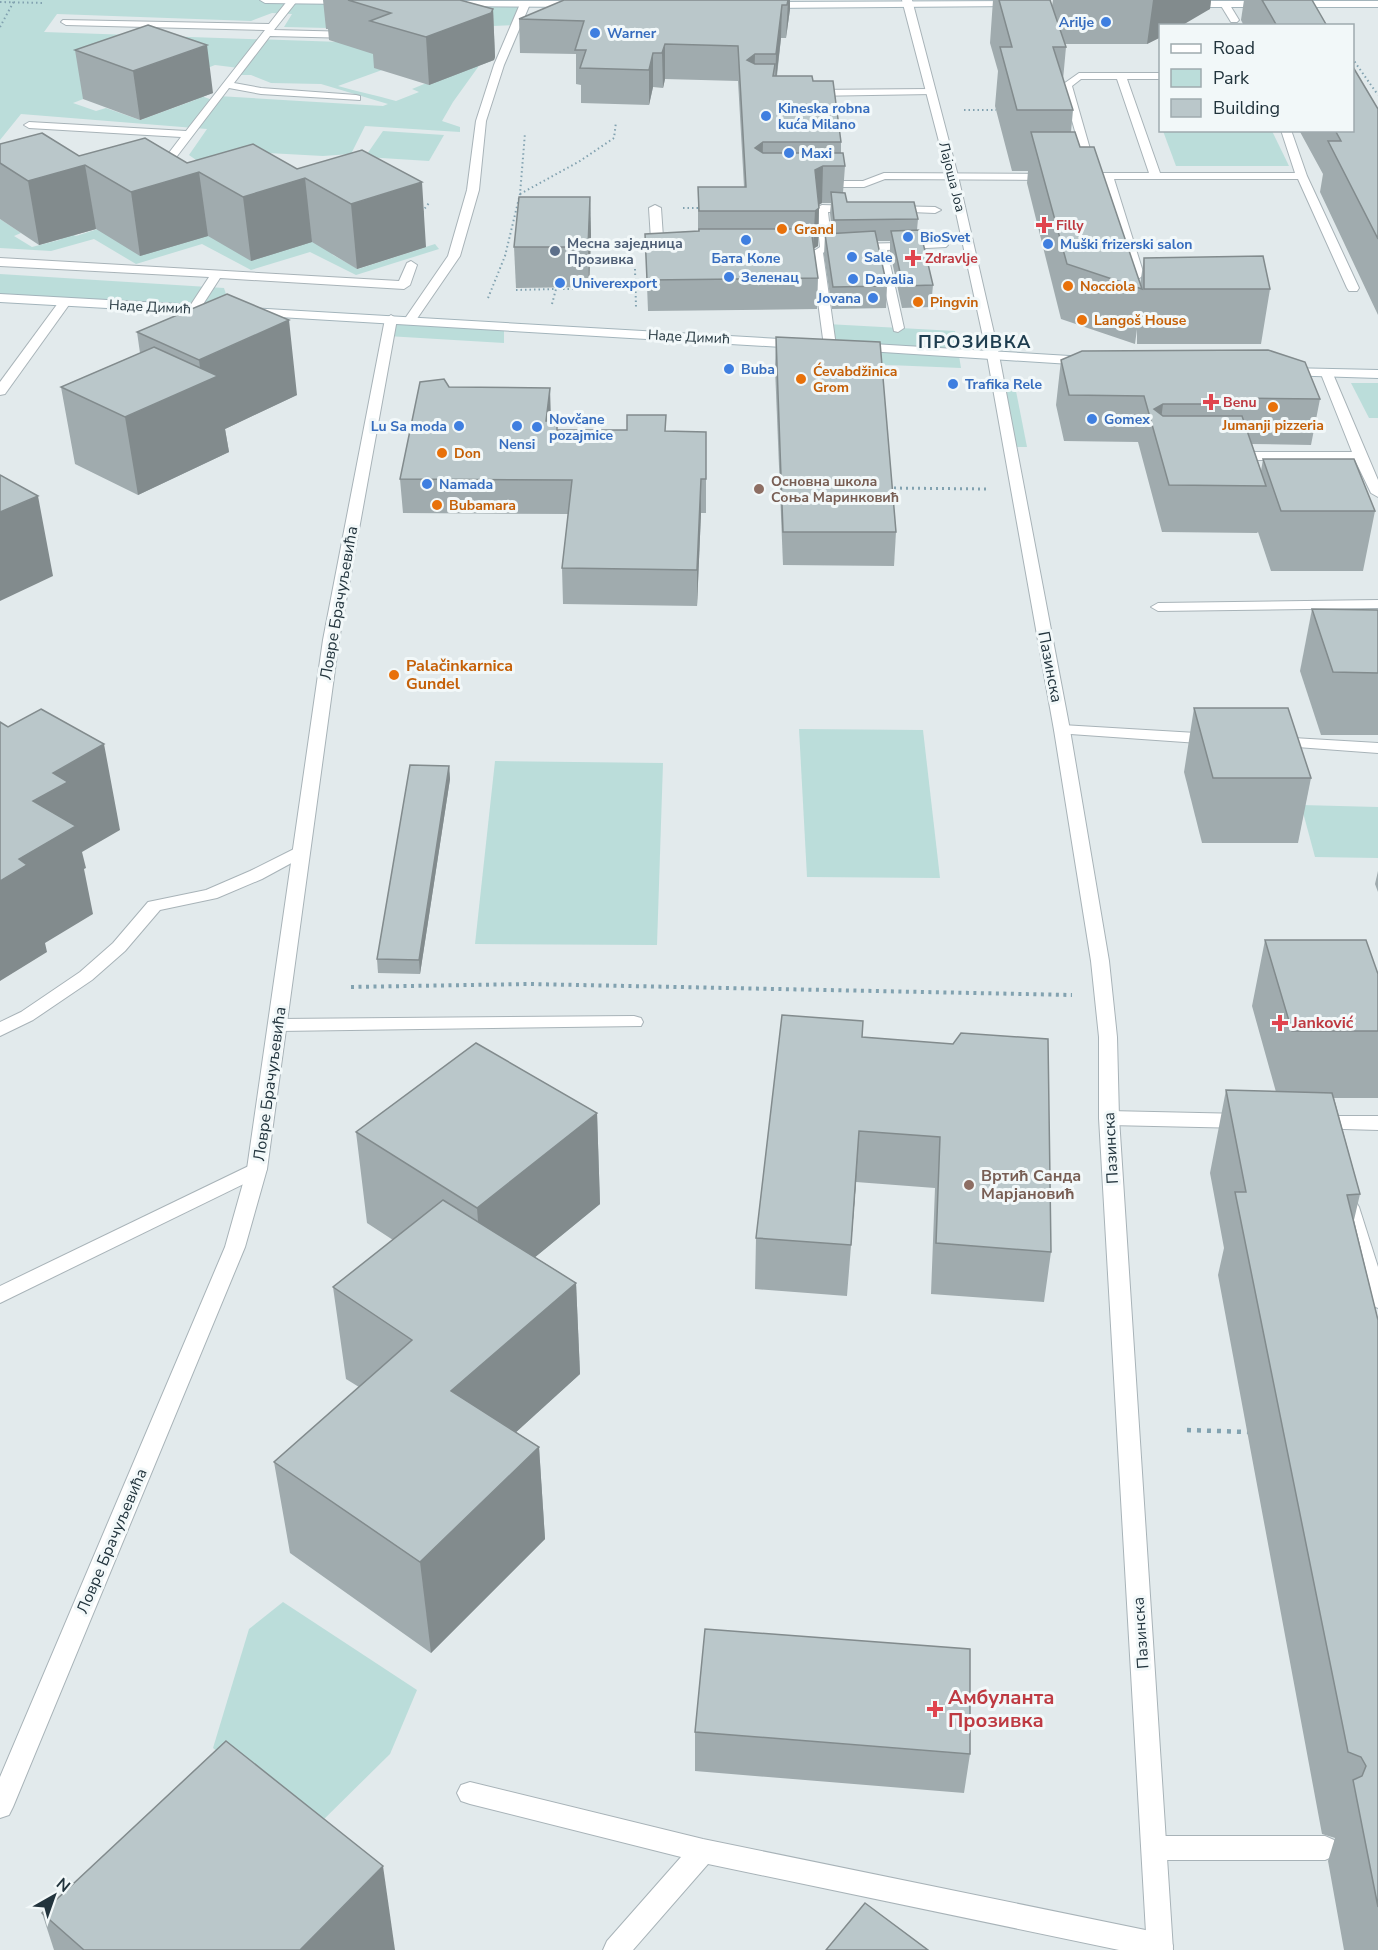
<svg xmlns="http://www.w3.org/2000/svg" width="1378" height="1950" viewBox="0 0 1378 1950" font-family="'Nunito Sans',sans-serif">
	<rect width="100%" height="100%" fill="#e2eaec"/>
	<g fill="#bbddda" fill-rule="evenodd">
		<path d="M0,0H268L525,4L516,25L469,27L491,49L453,102L442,121L460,127V132L365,126L351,154L323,156L229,151L209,160H196L189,155L207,129L21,114L0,140ZM272,13L292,14L284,27L373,29L341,42L44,32L57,14L251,21ZM374,54L429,82L412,89L419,92L396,101C376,95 358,92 338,86L382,70ZM215,65L239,68L235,75H251L271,83L321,84L388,104L383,106L218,96L215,101L177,87L187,76ZM112,88L195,99V100L140,120L106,108L96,111L73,103Z"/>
		<polygon points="383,131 444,135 429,161 365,157"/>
		<polygon points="1163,131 1272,131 1289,166 1176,166"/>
		<polygon points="0,219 21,233 14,236 32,247 59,240 71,233 76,236 104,227 321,239 333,255 358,269 435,244 439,249 356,275 310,252 251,270 202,244 136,264 94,239 51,251 0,248"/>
		<polygon points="0,274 224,288 228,300 229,311 0,298"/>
		<polygon points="391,319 504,326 504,343 387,336"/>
		<polygon points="827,324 955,331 961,368 840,363 830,346"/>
		<polygon points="1351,383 1378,383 1378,418 1369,418"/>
		<polygon points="998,385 1015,386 1027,447 1009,447"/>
		<polygon points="799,729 923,730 940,878 807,877"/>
		<polygon points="495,761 663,763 657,945 475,944"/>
		<polygon points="1301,805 1378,807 1378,858 1315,857"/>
		<polygon points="283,1602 417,1690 390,1754 315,1828 213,1748 249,1629"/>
	</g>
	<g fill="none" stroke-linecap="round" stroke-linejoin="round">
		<g stroke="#a8b3b8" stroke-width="2">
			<g id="lane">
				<polygon points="288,0 297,1 274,30 353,32 358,35 353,38 270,36 234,83 261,88 356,95 360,96 360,100 261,94 229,88 168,168 164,169 159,166 181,137 29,128 24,125 29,122 186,131 265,30 66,25 61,22 63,20 269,24"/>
				<polygon points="1222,2 1228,2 1239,20 1237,22 1231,22 1220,4"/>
				<path d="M1079,73H1160V79H1127L1160,173H1295L1281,130H1291L1307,176L1359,288L1357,291H1349L1347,288L1298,179H1114L1144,275L1138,279L1134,278L1103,179H1080L1075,176L1080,173H1089L1086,170L1062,85ZM1081,79H1117L1149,173H1093L1096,170L1072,86Z"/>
				<polygon points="929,89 934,92 933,94 810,96 805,93 810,90"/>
				<polygon points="884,173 1049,174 1054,177 1049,180 885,179 864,187 821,187 815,184 821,181 863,181"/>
				<polygon points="655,205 661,208 664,252 667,255 661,258 652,255 649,208"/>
				<polygon points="817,250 823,253 836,346 830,350 824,346 812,257 796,257 790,254 796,251"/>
				<polygon points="0,258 399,281 407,263 411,261 417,265 410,285 404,289 220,278 198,312 194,313 188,309 209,277 0,266"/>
				<polygon points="65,298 71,302 5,394 0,395 0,382 61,299"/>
				<polygon points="1327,370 1333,374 1378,480 1378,497 1371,493 1355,460 1232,460 1225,456 1232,452 1352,452 1321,374"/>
				<polygon points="1378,600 1378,608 1158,611 1151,607 1158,603"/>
				<polygon points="1062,725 1213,734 1221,739 1213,744 1056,733 1054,730 1056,727"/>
				<polygon points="1276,737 1378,743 1378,753 1270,745 1268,742 1270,739"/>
				<polygon points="302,845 308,846 310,850 308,854 262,879 217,898 160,910 125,951 92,980 33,1020 0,1036 0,1022 21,1012 80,972 113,943 148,902 206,890 250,871"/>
				<polygon points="634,1016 641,1018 643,1022 641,1026 279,1031 272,1029 270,1025 272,1021 279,1019"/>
				<polygon points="1109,1111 1244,1114 1251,1116 1254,1121 1251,1126 1244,1128 1109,1125 1102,1123 1099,1118 1102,1113"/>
				<polygon points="1317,1116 1378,1116 1378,1130 1310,1128 1307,1123 1310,1118"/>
				<polygon points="257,1162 264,1164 267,1169 264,1174 0,1303 0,1286"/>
				<polygon points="1349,1200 1356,1202 1359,1207 1378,1267 1378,1308 1371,1305 1368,1300 1339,1207 1342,1202"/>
				<polygon points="470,1782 703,1839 1160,1933 1169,1937 1173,1946 1172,1950 1119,1950 708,1864 633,1950 603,1950 607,1941 681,1857 470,1804 461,1801 457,1793 461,1785"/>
				<polygon points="1155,1836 1325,1836 1334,1840 1338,1848 1334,1856 1325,1860 1155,1860 1146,1856 1142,1848 1146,1840"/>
			</g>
		</g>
		<g stroke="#a8b3b8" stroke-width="2">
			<g id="street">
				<polygon points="902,0 912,0 958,176 999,355 1070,730 1109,961 1117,1037 1119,1118 1173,1950 1147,1950 1099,1118 1099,1037 1091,961 1054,730 987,355 948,176"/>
				<polygon points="525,1 530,4 504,65 486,121 479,190 460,256 414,323 406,323 404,320 448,256 467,190 476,121 494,65 520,4"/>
				<polygon points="822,205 854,206 860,209 854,212 828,212 832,248 817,256 811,253 820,247 816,208"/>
				<polygon points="891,206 935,207 941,210 935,213 887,211 885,209"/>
				<polygon points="942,242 948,245 946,247 887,250 904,328 898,332 894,331 876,250 855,250 849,247 855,244"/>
				<polygon points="391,315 397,319 339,640 267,1169 245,1247 13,1807 9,1815 0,1818 0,1777 225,1247 247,1169 323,640 385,319"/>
			</g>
		</g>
		<g stroke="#a3b4bb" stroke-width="2">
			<g id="secondary">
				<polygon points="260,0 351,0 352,1 347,4 265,3"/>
				<polygon points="443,1 578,1 583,4 578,7 446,6 441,3"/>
				<polygon points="1016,1 1019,2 1019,6 767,8 762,5 767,2"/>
				<polygon points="1378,1 1378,7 1187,7 1182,4 1187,1"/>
				<polygon points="0,294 214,306 220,310 214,314 0,302"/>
				<polygon points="248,308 798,340 804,344 798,348 244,315 242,312"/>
				<polygon points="856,343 1086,357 1092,361 1086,365 852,350 850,347 852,344"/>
				<polygon points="1287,368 1378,370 1378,378 1283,375 1281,372 1283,369"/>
			</g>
		</g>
		<g stroke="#82a2b0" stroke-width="2" stroke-dasharray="1.5 3" stroke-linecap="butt">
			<polyline points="0,2 45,3"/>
			<polyline points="0,27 14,1"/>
			<polyline points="1352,58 1378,95"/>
			<polyline points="964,110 996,110"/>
			<polyline points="520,194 580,161 614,138 616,122"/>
			<polyline points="683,208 703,208"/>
			<polyline points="422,212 429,203"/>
			<polyline points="635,269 636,307"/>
			<polyline points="516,290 556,289"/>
			<polyline points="488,298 505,256 520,194 525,133"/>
			<polyline points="552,304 556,289 650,289"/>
		</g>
		<polyline stroke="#82a2b0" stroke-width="3" stroke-dasharray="2 4" stroke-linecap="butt" points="888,488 989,489"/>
		<polyline stroke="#82a2b0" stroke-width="4" stroke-dasharray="3 4.5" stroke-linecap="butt" points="351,987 530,984 1072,995"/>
		<polyline stroke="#82a2b0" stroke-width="4.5" stroke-dasharray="4 6" stroke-linecap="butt" points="1187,1430 1248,1432"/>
		<use href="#lane" fill="#fff" fill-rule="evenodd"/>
		<use href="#street" fill="#fff" fill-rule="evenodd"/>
		<use href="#secondary" fill="#fff" fill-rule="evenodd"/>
	</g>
	<g fill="#a0abae">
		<polygon points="323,0 460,0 493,9 495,57 494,60 429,85 374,68 373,54 329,40 328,29 326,29"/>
		<polygon points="790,0 790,9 786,38 781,38 777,76 813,81 841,142 841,153 845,166 843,193 847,202 918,219 917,230 933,285 931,307 902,308 890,252 890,241 877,241 887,286 886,308 832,309 824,255 825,234 832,233 830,213 831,203 822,203 819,205 818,246 814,248 818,278 817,309 648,311 645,234 698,231 698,187 744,187 738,81 665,79 663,88 653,87 649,105 581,103 581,85 576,84 576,54 520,53 519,19"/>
		<polygon points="993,0 1050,0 1052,6 1053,0 1211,0 1210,9 1161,26 1161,37 1147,44 1065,44 1066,47 1063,80 1073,110 1071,132 1080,147 1140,285 1144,258 1270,289 1261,344 1137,344 1137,329 1135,344 1061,319 1027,183 1028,171 1012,171 995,106 998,71 990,43"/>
		<polygon points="1244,0 1262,0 1327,26 1244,26 1241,20"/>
		<polygon points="75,50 213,93 140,120 83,99"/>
		<polygon points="1378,109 1378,315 1320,192 1323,174 1299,130 1353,130"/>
		<polygon points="0,144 79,156 187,163 253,144 426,247 357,269 312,242 251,261 208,236 140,256 96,229 39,245 0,219"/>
		<polygon points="590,197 591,236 589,287 516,288 514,247"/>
		<polygon points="137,332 297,395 225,429 229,452 138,495 75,464 61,387 140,353"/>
		<polygon points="776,337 896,532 894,566 783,565 775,368"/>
		<polygon points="1061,360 1320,399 1311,445 1252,444 1261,471 1263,459 1375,511 1363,571 1271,571 1258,532 1257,533 1162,532 1138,442 1064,441 1056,405"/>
		<polygon points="449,387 551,421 557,430 706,432 706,513 701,513 697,606 563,604 562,568 568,514 403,513 400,479"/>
		<polygon points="1312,609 1378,610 1378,735 1321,735 1300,671"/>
		<polygon points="1194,708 1311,778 1298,843 1202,843 1184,772"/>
		<polygon points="449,766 450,779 420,974 378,973 377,959"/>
		<polygon points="1378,871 1378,892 1375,884"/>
		<polygon points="1265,940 1378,974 1378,1098 1334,1098 1360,1194 1354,1220 1378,1320 1378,1950 1344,1950 1328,1861 1335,1838 1322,1834 1218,1275 1224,1248 1210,1173 1226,1090 1276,1092 1252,1006"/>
		<polygon points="862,1037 1051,1252 1044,1302 931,1294 935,1188 856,1182 847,1296 755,1289 756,1238"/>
		<polygon points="597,1113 600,1204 535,1257 576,1283 580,1374 516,1432 539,1447 545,1539 431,1653 290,1553 274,1462 359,1387 346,1379 333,1287 393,1240 367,1223 356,1132"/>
		<polygon points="695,1732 970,1754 964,1793 695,1771"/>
		<polygon points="42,1913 395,1950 54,1950"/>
	</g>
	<g fill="#828b8d">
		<polygon points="788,0 790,0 790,9 786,38"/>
		<polygon points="1153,0 1211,0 1210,9 1181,26 1161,26 1161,37 1147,44"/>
		<polygon points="782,5 781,38 775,89 776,54"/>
		<polygon points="493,9 495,57 494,60 429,85 426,37"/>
		<polygon points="665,44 665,79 663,88 662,53"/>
		<polygon points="207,45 213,93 140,120 133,71"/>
		<polygon points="653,53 653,87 649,105 649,70"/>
		<polygon points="755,54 754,89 747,60"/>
		<polygon points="763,142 762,179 755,148"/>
		<polygon points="85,165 96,229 39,245 28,181"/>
		<polygon points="823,166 822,203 814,207 815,170"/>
		<polygon points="199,172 208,236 140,256 131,192"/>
		<polygon points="305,178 312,242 251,261 243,197"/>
		<polygon points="422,182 426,247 357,269 351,204"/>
		<polygon points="590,197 591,236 589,287 588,247"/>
		<polygon points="819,208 818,246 813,249 815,211"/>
		<polygon points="289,320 297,395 225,429 229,452 138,495 125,417 202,383 199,360"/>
		<polygon points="550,388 551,421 546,421"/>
		<polygon points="1163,404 1158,445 1154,409"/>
		<polygon points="701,479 701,513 697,606 697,570"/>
		<polygon points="38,496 53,576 0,601 0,512"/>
		<polygon points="104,744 120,830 82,852 86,868 84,869 93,914 45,943 47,952 0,981 0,881 19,859 33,801 53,773"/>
		<polygon points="449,766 450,779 420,974 419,960"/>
		<polygon points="597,1113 600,1204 484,1299 477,1208"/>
		<polygon points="859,1131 856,1182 847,1296 851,1245"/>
		<polygon points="576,1283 580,1374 460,1483 451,1391"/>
		<polygon points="539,1447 545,1539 431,1653 420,1562"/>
		<polygon points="383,1866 395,1950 300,1950"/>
	</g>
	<g fill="#bac7ca" stroke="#828b8d" stroke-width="1.5">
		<polygon points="348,0 460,0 493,9 491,13 426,37 370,21 391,13"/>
		<polygon points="564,0 788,0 787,5 782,5 776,54 755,54 747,60 755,64 775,64 773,76 812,76 813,81 833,81 841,142 763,142 755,148 763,153 843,153 845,166 823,166 815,170 819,208 815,211 699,211 698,187 746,187 738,46 665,44 662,53 653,53 649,70 580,68 586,50 575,50 584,21 519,19"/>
		<polygon points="999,0 1050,0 1066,47 1053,47 1073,110 1017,110 1000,47 1012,47"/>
		<polygon points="1262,0 1312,0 1327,26 1277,26"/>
		<polygon points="148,25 207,45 133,71 75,50"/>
		<polygon points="1353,67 1378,109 1378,239 1328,141 1341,141 1335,130 1353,130"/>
		<polygon points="1031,132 1075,132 1080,147 1094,147 1142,289 1067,264"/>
		<polygon points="42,133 79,156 145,138 187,163 253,144 297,169 362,150 422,182 351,204 305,178 243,197 199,172 131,192 85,165 28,181 0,163 0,144"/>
		<polygon points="831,192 845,193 847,202 914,202 918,219 834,220"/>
		<polygon points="519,197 590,197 588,247 514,247"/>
		<polygon points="699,229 811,229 818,278 647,280 645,234 699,231"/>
		<polygon points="920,230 933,285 903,286 891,231"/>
		<polygon points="875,231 887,286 833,287 825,234"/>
		<polygon points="1263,256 1270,289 1144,289 1144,258"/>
		<polygon points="227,294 289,320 199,360 137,332"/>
		<polygon points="776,337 880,342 896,532 783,532"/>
		<polygon points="154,347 218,376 125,417 61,387"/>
		<polygon points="1268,350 1305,362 1320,399 1236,398 1238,404 1163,404 1154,409 1163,416 1242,416 1266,486 1169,485 1144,396 1069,395 1061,360 1082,351"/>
		<polygon points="444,379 449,387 550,388 546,421 557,421 557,430 627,430 627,415 666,415 665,431 706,432 706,479 701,479 697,570 562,568 572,480 400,479 420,382"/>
		<polygon points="1263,459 1354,459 1375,511 1281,511"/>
		<polygon points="0,475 38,496 0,512"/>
		<polygon points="1312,609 1378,610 1378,673 1333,672"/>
		<polygon points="1194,708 1288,708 1311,778 1213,778"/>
		<polygon points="41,709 104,744 53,773 68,782 33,801 76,826 19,859 27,865 0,881 0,722 8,727"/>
		<polygon points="410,765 449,766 419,960 377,959"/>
		<polygon points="1265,940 1366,940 1378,974 1378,1031 1292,1031"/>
		<polygon points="782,1015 863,1021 862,1037 953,1044 961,1033 1048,1039 1051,1252 936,1243 940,1137 859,1131 851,1245 756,1238"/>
		<polygon points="476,1043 597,1113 477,1208 356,1132"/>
		<polygon points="1226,1090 1332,1093 1360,1194 1347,1195 1378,1320 1378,1907 1353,1780 1362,1776 1366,1766 1361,1757 1348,1752 1235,1192 1246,1192"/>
		<polygon points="443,1200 576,1283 451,1391 539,1447 420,1562 274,1462 412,1340 333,1287"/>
		<polygon points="705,1629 970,1649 970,1754 695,1732"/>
		<polygon points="226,1741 383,1866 300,1950 84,1950 42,1913"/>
		<polygon points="865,1903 928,1950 826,1950"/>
	</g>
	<g fill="#3f7fe0" stroke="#f2f8f9" stroke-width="2">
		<circle cx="1106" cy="22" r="6"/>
		<circle cx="595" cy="33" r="6"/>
		<circle cx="766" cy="116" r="6"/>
		<circle cx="789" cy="153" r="6"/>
		<circle cx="908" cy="237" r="6"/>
		<circle cx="746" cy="240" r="6"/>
		<circle cx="1048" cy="244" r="6"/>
		<circle cx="852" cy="257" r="6"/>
		<circle cx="729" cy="277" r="6"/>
		<circle cx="853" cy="279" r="6"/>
		<circle cx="560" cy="283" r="6"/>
		<circle cx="873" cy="298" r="6"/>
		<circle cx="729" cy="369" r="6"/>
		<circle cx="953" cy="384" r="6"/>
		<circle cx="1092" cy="419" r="6"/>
		<circle cx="459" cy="426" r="6"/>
		<circle cx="517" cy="426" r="6"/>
		<circle cx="537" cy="427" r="6"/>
		<circle cx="427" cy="484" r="6"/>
	</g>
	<g fill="#e0444e" stroke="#f2f8f9" stroke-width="2">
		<path d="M1041 216h6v6h6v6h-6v6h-6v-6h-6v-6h6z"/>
		<path d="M910 249h6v6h6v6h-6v6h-6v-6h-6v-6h6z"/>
		<path d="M1208 393h6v6h6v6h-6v6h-6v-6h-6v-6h6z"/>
		<path d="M1277 1014h6v6h6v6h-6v6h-6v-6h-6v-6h6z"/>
		<path d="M932 1700h6v6h6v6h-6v6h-6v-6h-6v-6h6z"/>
	</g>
	<g fill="#e8710a" stroke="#f2f8f9" stroke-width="2">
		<circle cx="782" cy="229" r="6"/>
		<circle cx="1068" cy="286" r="6"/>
		<circle cx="918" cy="302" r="6"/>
		<circle cx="1082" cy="320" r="6"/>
		<circle cx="801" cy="379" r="6"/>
		<circle cx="1273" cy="407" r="6"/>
		<circle cx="442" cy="453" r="6"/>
		<circle cx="437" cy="505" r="6"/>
		<circle cx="394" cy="675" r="6"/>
	</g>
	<circle fill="#5c6f8a" stroke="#f2f8f9" stroke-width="2" cx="555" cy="251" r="6"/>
	<g fill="#8d6e63" stroke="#f2f8f9" stroke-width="2">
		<circle cx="759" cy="489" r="6"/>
		<circle cx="969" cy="1185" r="6"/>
	</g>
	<g text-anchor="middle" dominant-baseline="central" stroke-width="6" stroke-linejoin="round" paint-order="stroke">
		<g font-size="14" font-weight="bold" fill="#366cbe" stroke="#f2f8f9" text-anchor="start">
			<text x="1094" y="22" text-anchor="end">Arilje</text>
			<text x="607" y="33">Warner</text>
			<text x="778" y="108">Kineska robna<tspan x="778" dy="16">kuća Milano</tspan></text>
			<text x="801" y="153">Maxi</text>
			<text x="920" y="237">BioSvet</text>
			<text x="1060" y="244">Muški frizerski salon</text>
			<text x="864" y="257">Sale</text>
			<text x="746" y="258" text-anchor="middle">Бата Коле</text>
			<text x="741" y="277">Зеленац</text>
			<text x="865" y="279">Davalia</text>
			<text x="572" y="283">Univerexport</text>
			<text x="861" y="298" text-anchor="end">Jovana</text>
			<text x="741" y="369">Buba</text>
			<text x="965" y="384">Trafika Rele</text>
			<text x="549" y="419">Novčane<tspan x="549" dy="16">pozajmice</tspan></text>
			<text x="1104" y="419">Gomex</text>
			<text x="447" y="426" text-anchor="end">Lu Sa moda</text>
			<text x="517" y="444" text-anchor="middle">Nensi</text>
			<text x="439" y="484">Namada</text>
		</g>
		<g font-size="14" fill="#22343d" stroke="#f2f8f9">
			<text transform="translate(952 177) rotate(76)">Лајоша Јоа</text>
			<text transform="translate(150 307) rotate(3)">Наде Димић</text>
			<text transform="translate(689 337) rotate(3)">Наде Димић</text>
		</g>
		<g font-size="14" font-weight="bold" fill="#be3a42" stroke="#f2f8f9" text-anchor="start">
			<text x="1056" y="225">Filly</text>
			<text x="925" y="258">Zdravlje</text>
			<text x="1223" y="402">Benu</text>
		</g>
		<g font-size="14" font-weight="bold" fill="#c56008" stroke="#f2f8f9" text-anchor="start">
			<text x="794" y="229">Grand</text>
			<text x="1080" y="286">Nocciola</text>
			<text x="930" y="302">Pingvin</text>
			<text x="1094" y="320">Langoš House</text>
			<text x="813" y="371">Ćevabdžinica<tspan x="813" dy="16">Grom</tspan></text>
			<text x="1273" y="425" text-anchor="middle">Jumanji pizzeria</text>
			<text x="454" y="453">Don</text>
			<text x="449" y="505">Bubamara</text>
		</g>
		<g font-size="14" font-weight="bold" fill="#4e5e75" stroke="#f2f8f9" text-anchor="start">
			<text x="567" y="243">Месна заједница<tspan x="567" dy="16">Прозивка</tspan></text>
		</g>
		<g font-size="14" font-weight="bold" fill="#785e54" stroke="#f2f8f9" text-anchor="start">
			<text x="771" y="481">Основна школа<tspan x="771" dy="16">Соња Маринковић</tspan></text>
		</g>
		<g font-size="16" fill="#22343d" stroke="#f2f8f9">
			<text transform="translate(339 603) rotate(-80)">Ловре Брачуљевића</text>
			<text transform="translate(1050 667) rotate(79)">Пазинска</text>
			<text transform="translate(270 1084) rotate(-82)">Ловре Брачуљевића</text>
			<text transform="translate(1111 1148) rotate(-93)">Пазинска</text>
			<text transform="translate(112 1541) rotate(-67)">Ловре Брачуљевића</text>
			<text transform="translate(1141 1633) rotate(-94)">Пазинска</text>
		</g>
		<g font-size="16" font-weight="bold" fill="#c56008" stroke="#f2f8f9" text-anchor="start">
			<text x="406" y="666">Palačinkarnica<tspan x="406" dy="18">Gundel</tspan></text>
		</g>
		<g font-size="16" font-weight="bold" fill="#be3a42" stroke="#f2f8f9" text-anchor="start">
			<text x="1292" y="1023">Janković</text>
		</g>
		<g font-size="16" font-weight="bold" fill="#785e54" stroke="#f2f8f9" text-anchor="start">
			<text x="981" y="1176">Вртић Санда<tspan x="981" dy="18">Марјановић</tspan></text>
		</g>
		<g font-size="18" font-weight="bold" letter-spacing="1.5" fill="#1e3d4f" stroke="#f2f8f9">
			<text x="975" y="342">ПРОЗИВКА</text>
		</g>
		<g font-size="20" font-weight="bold" fill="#be3a42" stroke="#f2f8f9" text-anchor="start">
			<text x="948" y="1697">Амбуланта<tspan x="948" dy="23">Прозивка</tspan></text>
		</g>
	</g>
	<rect x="1159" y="24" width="195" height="108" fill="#f2f8f9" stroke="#9faaae" stroke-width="1.5"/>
	<rect x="1171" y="44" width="30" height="9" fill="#ffffff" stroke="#9faaae" stroke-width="1.5"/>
	<text x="1213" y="54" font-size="18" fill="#22343d">Road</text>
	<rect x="1171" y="69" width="30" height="18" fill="#bbddda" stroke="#9faaae" stroke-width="1.5"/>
	<text x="1213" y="84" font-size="18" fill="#22343d">Park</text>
	<rect x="1171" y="99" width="30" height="18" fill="#bac7ca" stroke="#9faaae" stroke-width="1.5"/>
	<text x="1213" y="114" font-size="18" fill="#22343d">Building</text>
	<g transform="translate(54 1896) rotate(40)" stroke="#f2f8f9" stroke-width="4.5" paint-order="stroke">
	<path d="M0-4.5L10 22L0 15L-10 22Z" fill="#22343d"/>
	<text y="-9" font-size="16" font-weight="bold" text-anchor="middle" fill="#22343d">N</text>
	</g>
</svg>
